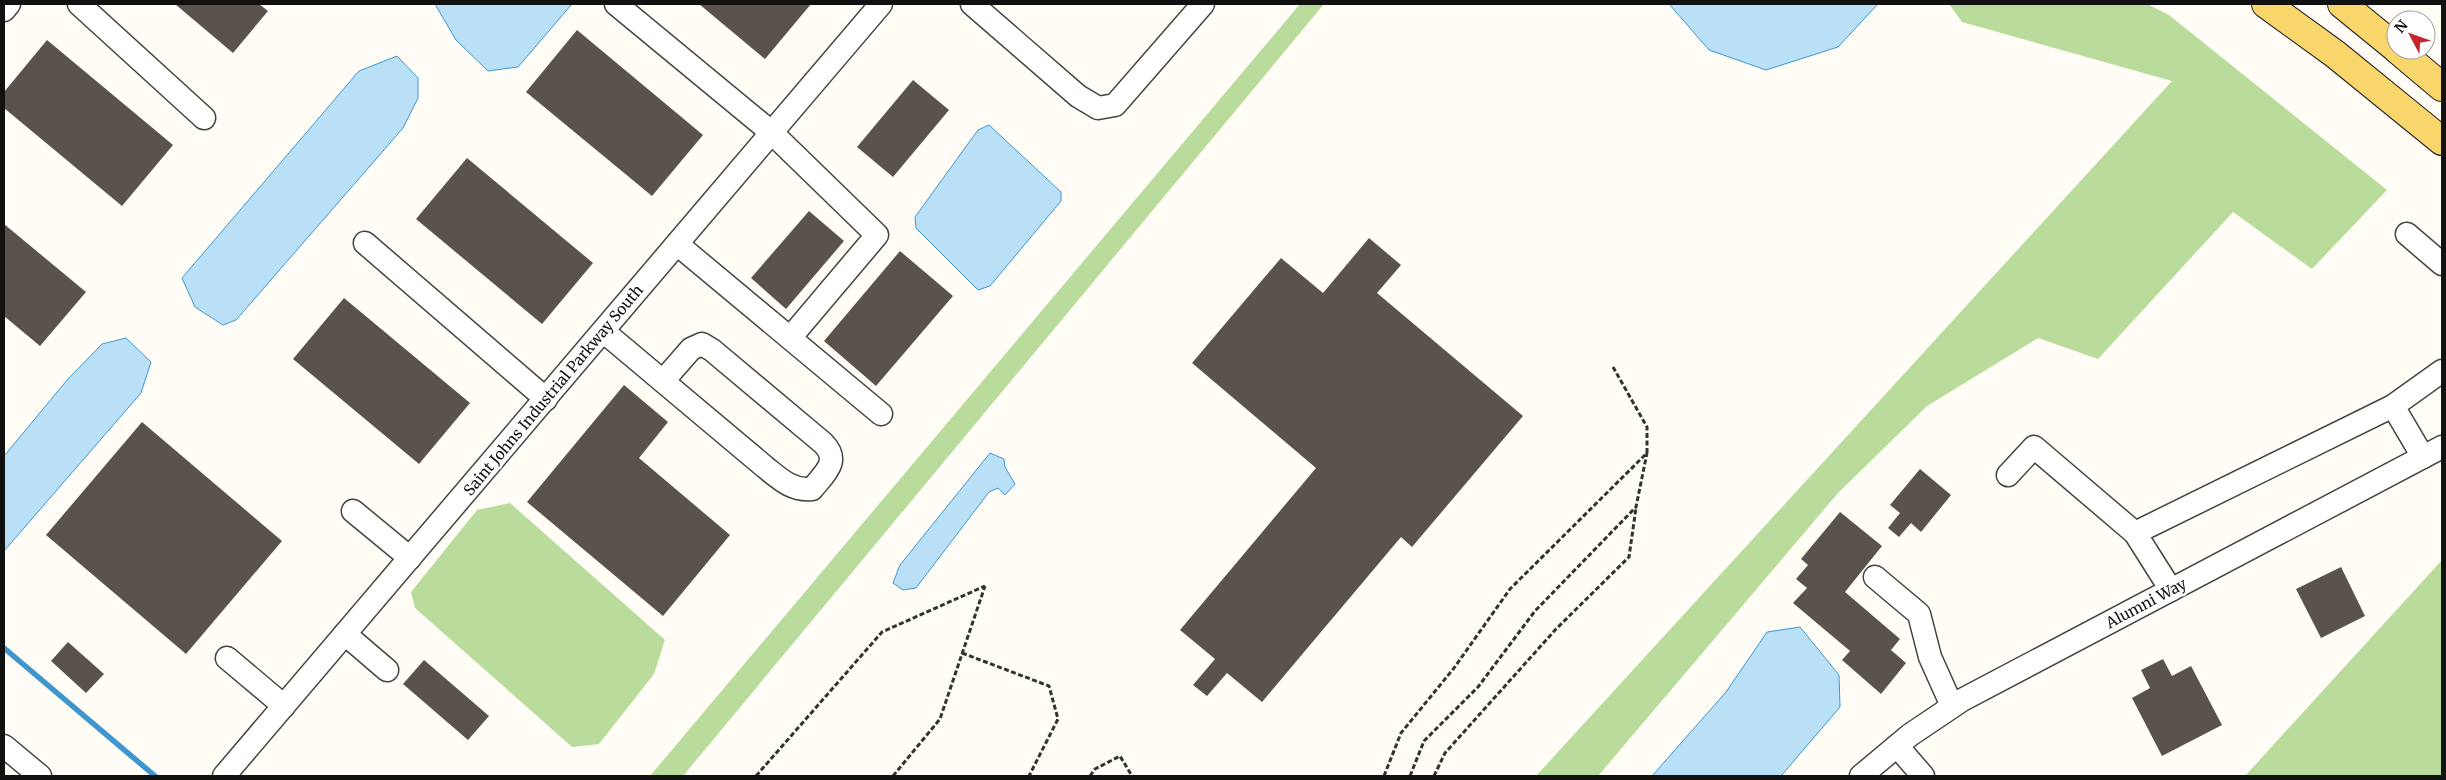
<svg xmlns="http://www.w3.org/2000/svg" width="2446" height="780" viewBox="0 0 2446 780" font-family="Merriweather,serif">
	<rect width="100%" height="100%" fill="#fffdf5"/>
	<g fill="#b9dc9c">
		<polygon points="1300,4 1324,4 683,776 650,776"/>
		<polygon points="1949,4 2147,4 2169,15 2387,190 2312,269 2233,212 2098,359 2038,338 1927,406 1838,493 1598,776 1536,776 2172,81 1962,22"/>
		<polygon points="510,503 665,640 654,674 599,744 572,747 415,608 411,592 477,510"/>
		<polygon points="2442,559 2442,776 2245,776 2442,560"/>
	</g>
	<g fill="#b9e0f7" stroke="#3f96cf">
		<polygon points="435,4 572,4 518,67 488,71 456,40"/>
		<polygon points="1669,4 1878,4 1838,47 1766,70 1709,50"/>
		<polygon points="397,56 418,78 418,98 403,128 236,320 223,325 195,307 182,278 359,71"/>
		<polygon points="989,125 1061,192 1061,201 990,286 978,290 916,228 915,217 978,130"/>
		<polygon points="126,338 151,362 141,393 4,551 4,456 68,379 102,344"/>
		<polygon points="990,453 1004,459 1005,467 1015,484 1005,495 998,488 989,492 916,588 903,590 893,583 900,565"/>
		<polygon points="1800,627 1839,675 1840,707 1781,776 1652,776 1726,692 1767,632"/>
	</g>
	<g fill="none" stroke-linecap="round" stroke-linejoin="round">
		<polyline stroke="#3f96cf" stroke-width="5.5" points="4,648 155,776"/>
	</g>
	<g fill="#5a524d">
		<polygon points="175,4 259,4 268,11 233,53"/>
		<polygon points="699,4 811,4 765,59"/>
		<polygon points="577,30 703,135 652,196 526,92"/>
		<polygon points="47,40 173,145 122,206 4,108 4,92"/>
		<polygon points="913,80 949,110 893,177 857,147"/>
		<polygon points="467,158 593,263 542,324 416,219"/>
		<polygon points="809,211 844,241 786,309 751,278"/>
		<polygon points="4,224 86,292 40,346 4,316"/>
		<polygon points="1369,238 1401,265 1377,293 1523,416 1412,547 1401,537 1262,702 1227,673 1207,696 1193,685 1215,659 1180,630 1316,468 1192,363 1281,258 1323,293"/>
		<polygon points="900,251 953,296 876,386 824,341"/>
		<polygon points="344,298 470,403 419,464 293,359"/>
		<polygon points="624,385 668,422 639,458 730,535 663,616 527,502"/>
		<polygon points="142,422 282,541 186,654 46,535"/>
		<polygon points="1920,469 1951,495 1921,532 1911,523 1899,537 1888,528 1900,513 1890,505"/>
		<polygon points="1840,512 1882,546 1845,592 1900,639 1891,650 1906,663 1881,694 1842,660 1850,651 1793,603 1807,588 1796,579 1808,565 1801,559"/>
		<polygon points="2341,567 2365,616 2321,638 2296,589"/>
		<polygon points="68,642 104,674 86,693 51,661"/>
		<polygon points="2163,659 2172,676 2191,666 2222,725 2162,756 2132,698 2150,688 2141,670"/>
		<polygon points="424,660 489,716 468,740 403,684"/>
	</g>
	<g fill="none" stroke-linecap="round" stroke-linejoin="round">
		<g stroke="#444" stroke-width="25">
			<g id="minor">
				<polyline points="79,4 204,118"/>
				<polyline points="616,4 771,132 877,235 790,338"/>
				<polyline points="972,4 1078,96 1098,108 1115,105 1203,4"/>
				<polyline points="4,10 9,4"/>
				<polyline points="2407,234 2442,264"/>
				<polyline points="365,243 546,399"/>
				<polyline points="677,244 881,414"/>
				<path d="M603,331L765,467C780,479 792,491 812,489C825,473 841,461 823,443L712,350L702,344L691,349L663,381"/>
				<polyline points="2393,406 2423,457"/>
				<polyline points="2008,475 2034,447 2135,533 2171,590"/>
				<polyline points="353,511 410,558"/>
				<polyline points="2135,533 2393,406 2442,371"/>
				<polyline points="1875,577 1919,614 1930,657 1952,706"/>
				<polyline points="345,634 387,670"/>
				<polyline points="227,658 284,706"/>
				<polyline points="4,746 40,776"/>
				<polyline points="1897,746 1923,776"/>
				<polyline points="224,776 881,4"/>
				<polyline points="1861,776 1910,735 1962,700 2442,447"/>
			</g>
		</g>
		<g stroke="#222" stroke-width="30">
			<g id="major">
				<polyline points="2266,4 2335,54 2442,141"/>
				<polyline points="2342,4 2396,48"/>
				<polyline points="2398,50 2442,87"/>
			</g>
		</g>
		<g stroke="#333" stroke-width="3" stroke-dasharray="5 2.5" stroke-linecap="butt">
			<polyline points="962,653 1049,686 1058,719 1029,776"/>
			<polyline points="756,776 882,632 985,586"/>
			<polyline points="893,776 940,719 985,586"/>
			<polyline points="1090,776 1095,769 1120,756 1132,776"/>
			<polyline points="1384,776 1401,733 1454,668 1510,589 1647,453 1647,427 1613,367"/>
			<polyline points="1410,776 1424,741 1478,687 1535,611 1636,507 1647,453"/>
			<polyline points="1434,776 1445,753 1556,629 1629,557 1636,508"/>
		</g>
		<use href="#minor" stroke="#fff" stroke-width="22"/>
		<use href="#major" stroke="#f9d66b" stroke-width="28"/>
	</g>
	<g text-anchor="middle" dominant-baseline="central" stroke-width="5" stroke-linejoin="round" paint-order="stroke">
		<g font-size="15" fill="#111" stroke="#fff">
			<text transform="translate(553 390) rotate(-50)">Saint Johns Industrial Parkway South</text>
			<text transform="translate(2146 603) rotate(-28)">Alumni Way</text>
		</g>
	</g>
	<rect width="2446" height="780" fill="none" stroke="#111111" stroke-width="10"/>
	<g transform="translate(2411 35) rotate(311)"><circle r="24" fill="#ffffff" stroke="#a0a0a0"/>
	<path d="M0-4L9 19L0 12L-9 19Z" fill="#c4262e"/>
	<text y="-8" font-size="14" font-weight="bold" text-anchor="middle" fill="#111111">N</text>
	</g>
</svg>
